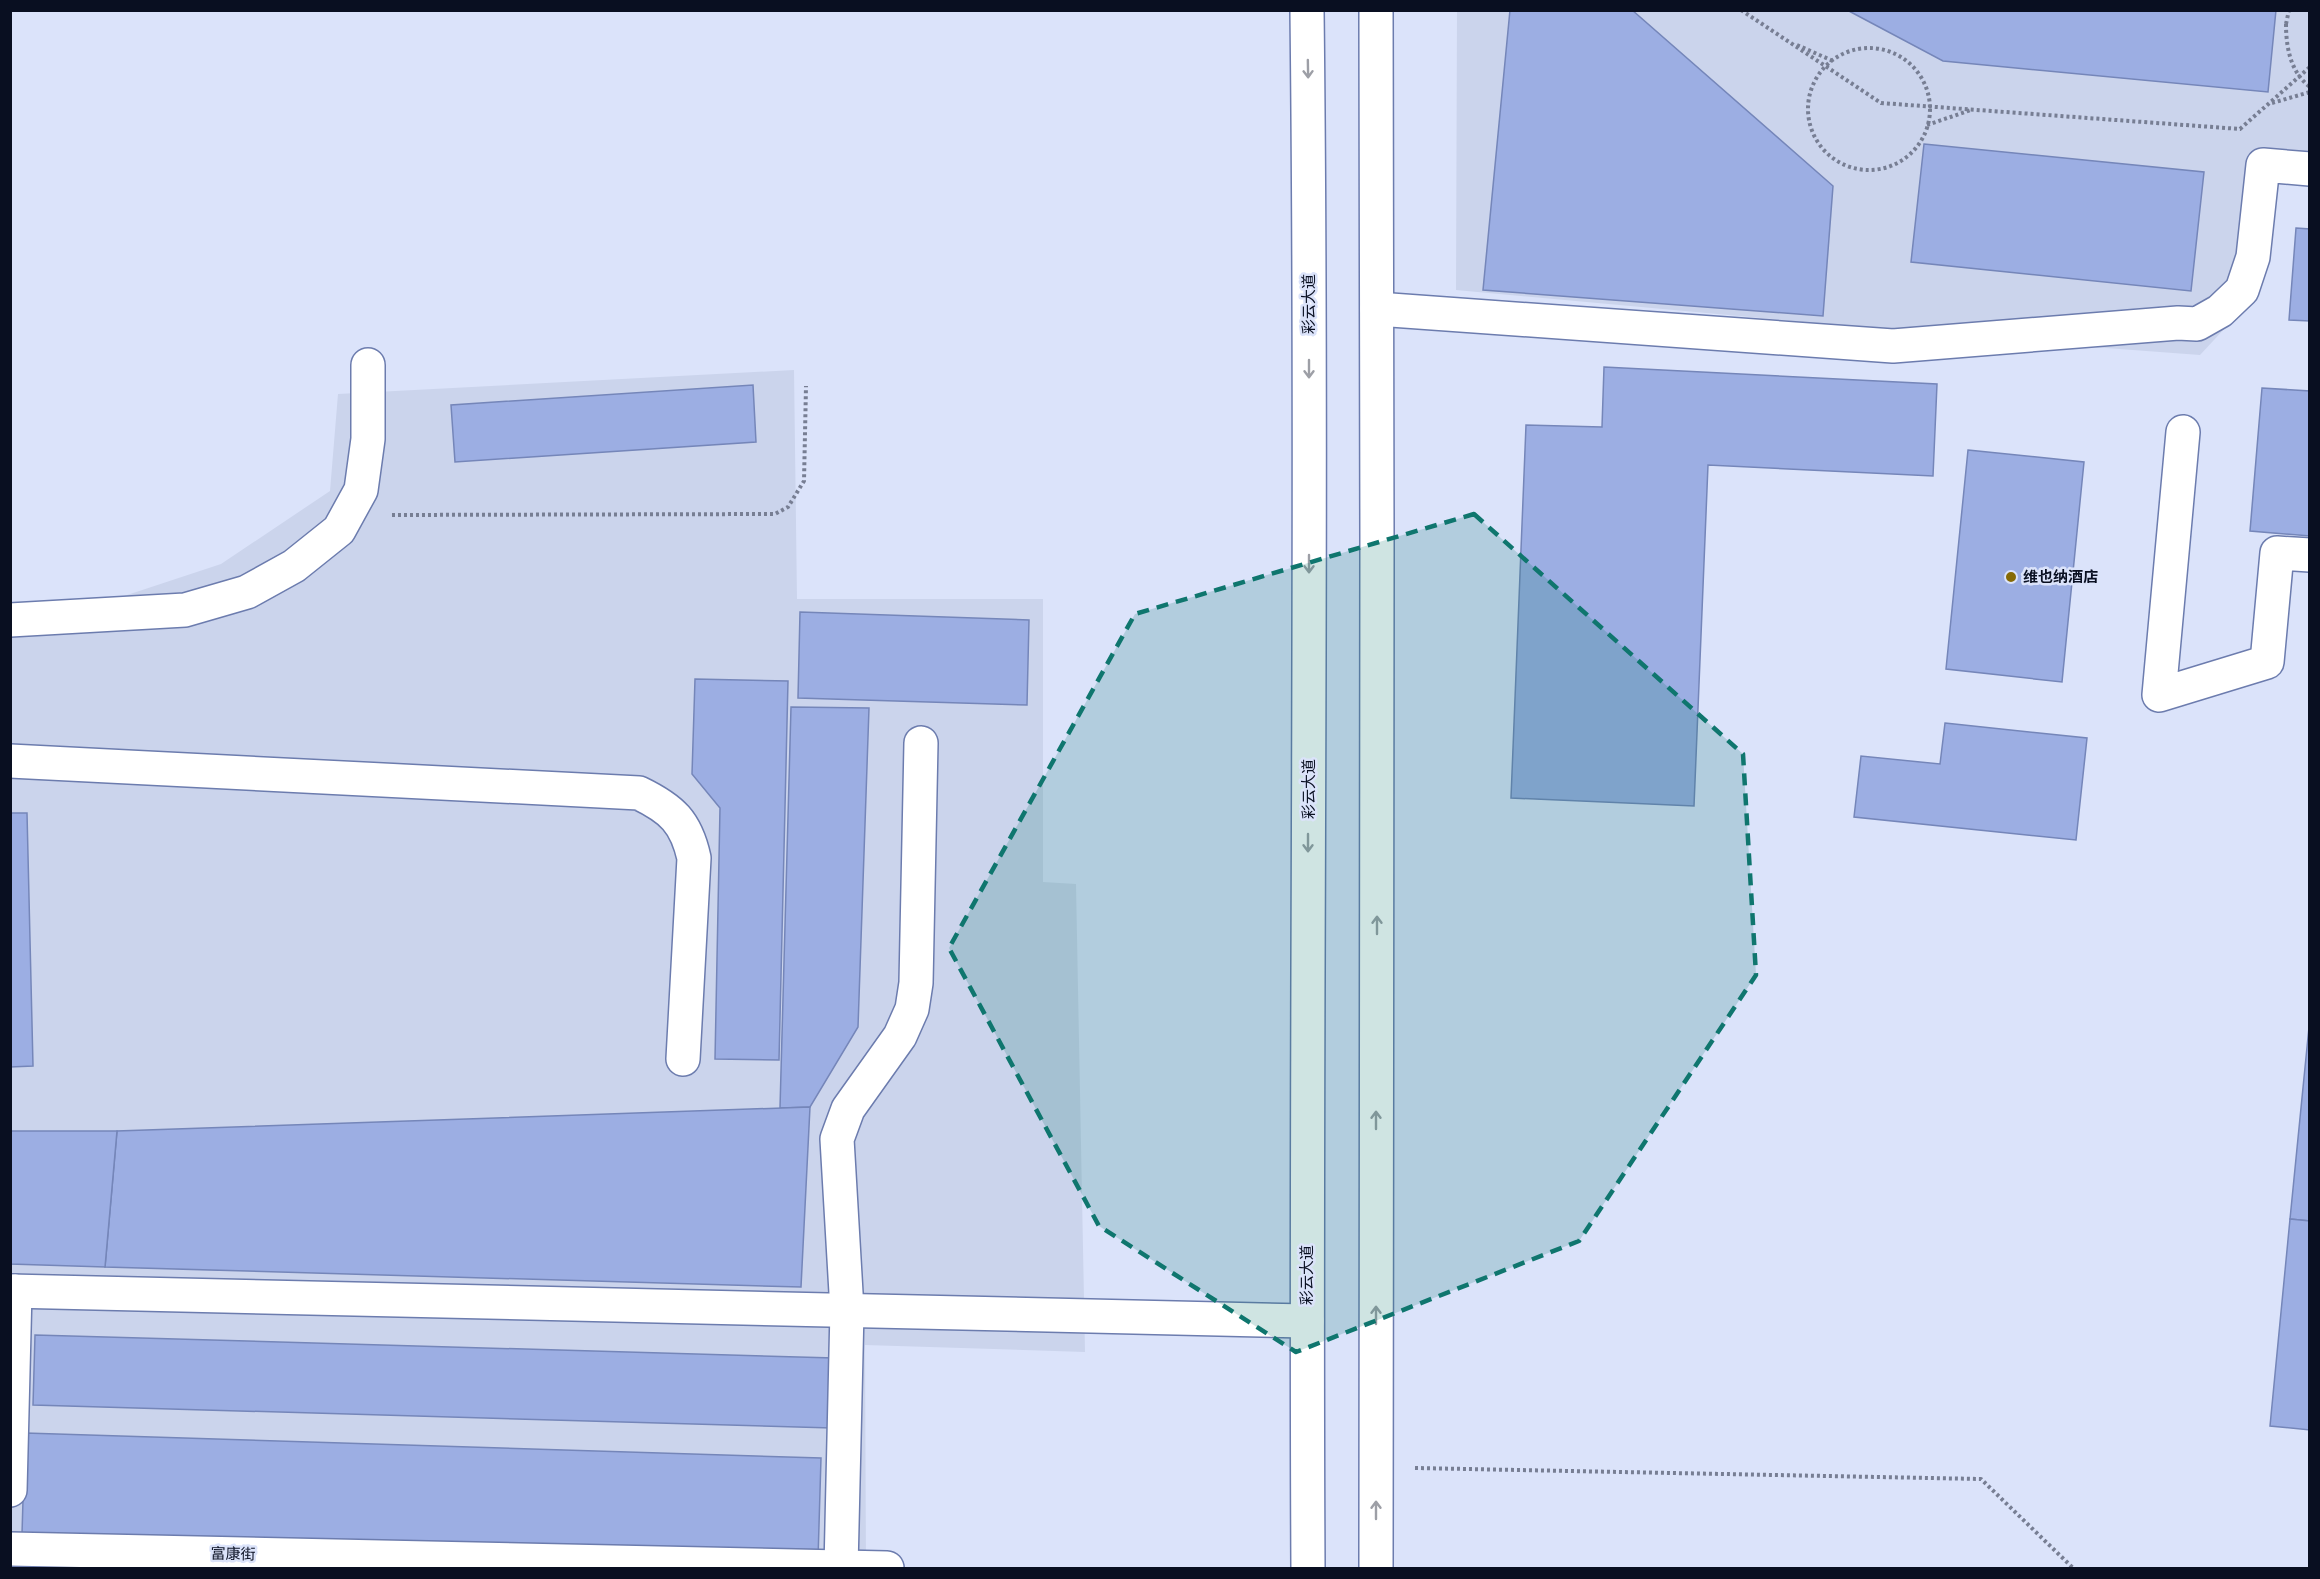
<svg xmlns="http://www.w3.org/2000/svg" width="2320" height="1579" viewBox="0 0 2320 1579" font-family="'Roboto Condensed','Noto Sans SC',sans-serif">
	<rect width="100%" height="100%" fill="#dbe3fa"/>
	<g fill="#cbd4ec">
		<polygon points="1457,11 2309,11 2309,159 2282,157 2269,257 2240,312 2200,355 2010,341 1456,290"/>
		<polygon points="794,370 797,599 1043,599 1043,882 1076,884 1085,1352 865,1345 866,1568 11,1568 11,606 115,599 221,564 330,491 338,394"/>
	</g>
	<g fill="#9caee3" stroke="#7586b9" stroke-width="1.5">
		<polygon points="1510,10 1632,10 1833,186 1823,316 1483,290"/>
		<polygon points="1847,10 2276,10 2268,92 1943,61"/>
		<polygon points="1924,144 2204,172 2191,291 1911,262"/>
		<polygon points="2296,228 2310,229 2310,321 2289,320"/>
		<polygon points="1604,367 1937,384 1933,476 1708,465 1694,806 1511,798 1526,425 1602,427"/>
		<polygon points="753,385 756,442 455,462 451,405"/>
		<polygon points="2262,388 2310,391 2310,536 2250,531"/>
		<polygon points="1968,450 2084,462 2062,682 1946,669"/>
		<polygon points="800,612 1029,620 1027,705 798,698"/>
		<polygon points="695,679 788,681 779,1060 715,1059 720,808 692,774"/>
		<polygon points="791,707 869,708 858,1027 810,1107 780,1108"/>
		<polygon points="1945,723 2087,738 2076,840 1854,817 1861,756 1940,764"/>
		<polygon points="10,813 27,813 33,1066 10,1067"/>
		<polygon points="2310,1017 2310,1221 2290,1219"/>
		<polygon points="810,1107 801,1287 105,1267 117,1131"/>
		<polygon points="10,1131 117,1131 105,1267 10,1264"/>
		<polygon points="2290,1219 2310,1221 2310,1430 2270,1426"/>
		<polygon points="35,1335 834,1358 832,1428 33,1405"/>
		<polygon points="25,1433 821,1458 818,1559 22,1534"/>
	</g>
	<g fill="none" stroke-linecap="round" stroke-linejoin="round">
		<g stroke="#6c7cae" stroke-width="36">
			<g id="minor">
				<polyline points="1377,309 1893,346 2178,323 2197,324 2220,311 2242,290 2253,257 2263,165 2310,169"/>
				<polyline points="2183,432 2159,695 2267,662 2277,553 2310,555"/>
				<polyline points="10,620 185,610 247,592 294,566 339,530 361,490 368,439 368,365"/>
				<path d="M10,761L639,793C672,809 686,822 694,858L683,1059"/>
				<polyline points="10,1291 1307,1321"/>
				<polyline points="10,1490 15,1291"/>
				<polyline points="10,1549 887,1568"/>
				<polyline points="841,1568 847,1310 837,1139 848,1109 900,1036 912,1009 916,983 921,743"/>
			</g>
		</g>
		<g stroke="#6c7cae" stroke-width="36">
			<g id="major">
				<path d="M1307,10C1313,530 1305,1049 1308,1568"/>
				<polyline points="1376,1568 1377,544 1376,10"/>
			</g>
		</g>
		<g stroke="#777e93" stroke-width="4" stroke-dasharray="3 3" stroke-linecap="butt">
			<polyline points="1741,10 1881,103 2240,129 2310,67"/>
			<polyline points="2286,24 2289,10"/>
			<polyline points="1797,45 1833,61"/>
			<polyline points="2272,103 2310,92"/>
			<polyline points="1927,125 1971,110"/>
			<polyline points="392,515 775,514 788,507 804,481 806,386"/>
			<polyline points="1415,1468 1981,1479 2073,1568"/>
		</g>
		<use href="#minor" stroke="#fff" stroke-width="33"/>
		<use href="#major" stroke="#fff" stroke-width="33"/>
		<g stroke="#777e93" stroke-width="4" stroke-dasharray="3 3" stroke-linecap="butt">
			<path d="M2286,24C2286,46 2290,72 2310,87"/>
			<circle cx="1869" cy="109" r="61"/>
		</g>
	</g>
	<defs><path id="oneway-shaft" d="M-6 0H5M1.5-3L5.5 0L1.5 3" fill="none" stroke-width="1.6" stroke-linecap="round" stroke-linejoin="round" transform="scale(1.5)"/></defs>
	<g stroke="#9d9fa6">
		<use href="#oneway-shaft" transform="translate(1308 69) rotate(89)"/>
		<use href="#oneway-shaft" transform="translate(1309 369) rotate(90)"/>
		<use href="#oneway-shaft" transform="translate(1309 564) rotate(90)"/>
		<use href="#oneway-shaft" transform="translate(1308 843) rotate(90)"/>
		<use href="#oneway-shaft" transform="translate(1377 925) rotate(-90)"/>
		<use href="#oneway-shaft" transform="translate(1376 1120) rotate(-90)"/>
		<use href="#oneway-shaft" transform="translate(1376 1315) rotate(-90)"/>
		<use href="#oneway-shaft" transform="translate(1376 1510) rotate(-90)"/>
	</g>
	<path fill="#0f766e" fill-opacity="0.2" stroke="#0f766e" stroke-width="4.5" stroke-dasharray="12 8" stroke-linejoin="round" d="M1474,514L1743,754L1756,975L1579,1241L1296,1352L1099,1226L949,948L1135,614Z"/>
	<circle fill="#866a05" stroke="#dbe3fa" stroke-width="2" cx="2011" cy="577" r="6"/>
	<g text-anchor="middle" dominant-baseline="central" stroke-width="5" stroke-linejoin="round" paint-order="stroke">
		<g font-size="15" fill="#090f21" stroke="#dbe3fa">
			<text transform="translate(1309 304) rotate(-90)">彩云大道</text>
			<text transform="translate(1309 789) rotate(-90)">彩云大道</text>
			<text transform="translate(1307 1275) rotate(-90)">彩云大道</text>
			<text transform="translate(233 1554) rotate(1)">富康街</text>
		</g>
		<g font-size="15" font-weight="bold" fill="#090f21" stroke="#dbe3fa" text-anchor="start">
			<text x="2023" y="577">维也纳酒店</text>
		</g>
	</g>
	<rect width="2320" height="1579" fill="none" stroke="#090f21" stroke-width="24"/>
</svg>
